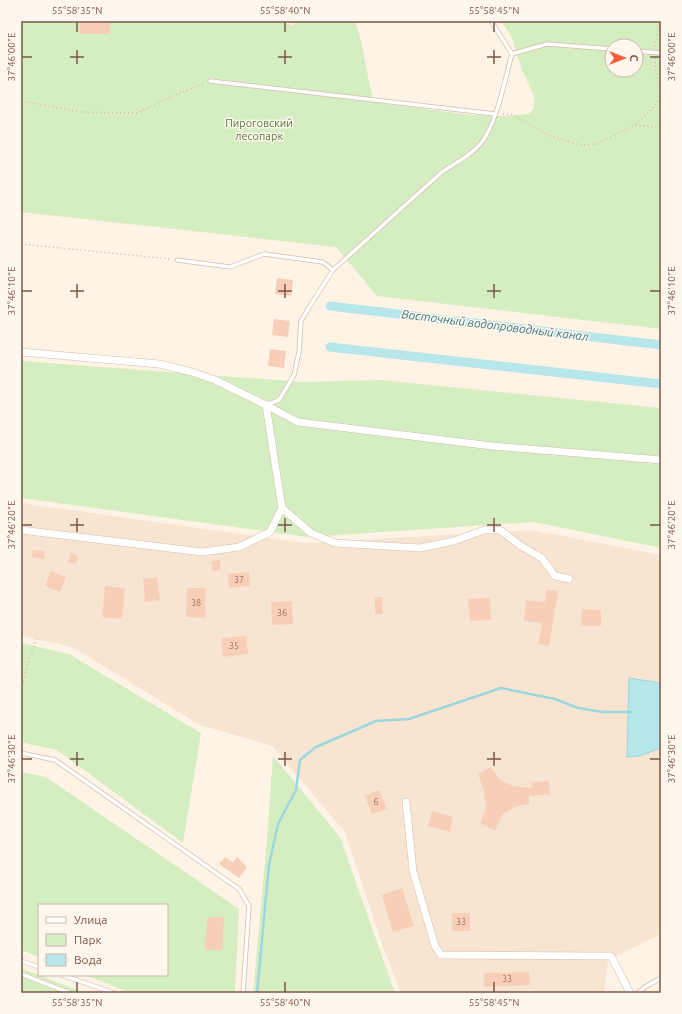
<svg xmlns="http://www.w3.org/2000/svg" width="682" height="1014" viewBox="0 0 682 1014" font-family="Ubuntu,sans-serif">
	<rect width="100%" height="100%" fill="#fff3e5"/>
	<polygon fill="#f7e5d2" points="21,503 304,543 532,530 661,555 661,934 608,960 604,993 401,993 382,944 345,832 272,746 200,725 72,647 21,636"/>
	<g fill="#d5eec1" fill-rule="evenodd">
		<path d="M21,21H282L293,26L296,21H355C365,47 366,76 374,102L471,115L506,116L529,114L534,108V96L522,70L512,38L501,21H661V329L377,296L336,247L21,212ZM612,46H636V70H612Z"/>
		<polygon points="21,361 305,382 380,380 661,408 661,548 534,522 307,537 21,498"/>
		<polygon points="21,643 69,654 201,733 183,843 57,750 21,742"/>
		<polygon points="273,756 340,837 395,993 253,993 267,839"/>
		<polygon points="21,772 46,777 239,909 235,993 131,993 85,975 167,975 167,905 39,905 39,957 21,950"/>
		<polygon points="21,968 85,993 21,993"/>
	</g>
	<polygon fill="#b7e6eb" stroke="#9cd6de" points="629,678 661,683 661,748 639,756 627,757"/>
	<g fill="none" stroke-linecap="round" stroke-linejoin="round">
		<polyline stroke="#9cd6de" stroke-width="2.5" points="257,993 269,865 278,824 296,790 300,760 316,747 376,721 409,719 501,688 555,699 578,708 602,712 631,712"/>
		<g stroke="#b7e6eb" stroke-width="9">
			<polyline points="330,306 661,345"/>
			<polyline points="330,347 661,384"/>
		</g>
	</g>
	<g fill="#f7cfb9">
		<polygon points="80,21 110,21 110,34 79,34"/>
		<polygon points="277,278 293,280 291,296 275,294"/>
		<polygon points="274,319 290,321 288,337 272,335"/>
		<polygon points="270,349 286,351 284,368 268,366"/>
		<polygon points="33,550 45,551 44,559 32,557"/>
		<polygon points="71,553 78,556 76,564 68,562"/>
		<polygon points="220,560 221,570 213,571 211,561"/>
		<polygon points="51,571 66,577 60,592 45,586"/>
		<polygon points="249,572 250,586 229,588 228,574"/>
		<polygon points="157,577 160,600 145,602 143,579"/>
		<polygon points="105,586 125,588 122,619 102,617"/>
		<polygon points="187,588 206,588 205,618 186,617"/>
		<polygon points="547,590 558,591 549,646 538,644 542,623 524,621 526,600 545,602"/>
		<polygon points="375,597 382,597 383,614 375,614"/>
		<polygon points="490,598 491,620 470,621 468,599"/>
		<polygon points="292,601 293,624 272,625 271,602"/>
		<polygon points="582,609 601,610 601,626 581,626"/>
		<polygon points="246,636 248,654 223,657 221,638"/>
		<polygon points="491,767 499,779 513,786 532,788 531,782 549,781 550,794 529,796 529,804 517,806 503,814 495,831 480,823 486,809 484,790 478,774"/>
		<polygon points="379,790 387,809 372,814 365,796"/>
		<polygon points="432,811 453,817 450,832 428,826"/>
		<polygon points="225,857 233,862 237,857 247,867 239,878 219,864"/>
		<polygon points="402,888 414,926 393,932 382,895"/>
		<rect x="452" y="913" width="18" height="18"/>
		<polygon points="224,917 222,950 205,950 207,918"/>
		<polygon points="529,972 530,985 484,987 484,973"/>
	</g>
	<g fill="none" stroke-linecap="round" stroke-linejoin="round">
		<g stroke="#d4bcac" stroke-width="5">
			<g id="lane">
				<polyline points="636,51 661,53"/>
				<polyline points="512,54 547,44 612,49"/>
				<polyline points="210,81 495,114"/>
				<polyline points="177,260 230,267 264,254 323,262 333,270"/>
				<path d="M266,405L279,400L294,375L299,352L301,321L308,309L333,270L442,172C455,163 472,155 482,142C497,122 505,79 512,54L491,21"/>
				<polyline points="21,753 55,760 239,889 249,906 243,993"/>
				<polyline points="21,961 39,967"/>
				<polyline points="21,974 70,993"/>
				<polyline points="62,975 114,993"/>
				<polyline points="638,993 645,987 661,978"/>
			</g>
		</g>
		<g stroke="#d4bcac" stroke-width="8">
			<g id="street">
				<polyline points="21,352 159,364 192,372 215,380 266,405 298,422 492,446 661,460"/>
				<polyline points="282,508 311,533 335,543 420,548 454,541 484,530 500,530 521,546 542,558 555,576 569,579"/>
				<polyline points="21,530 202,552 239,547 270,532 282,508 266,405"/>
				<polyline points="406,802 413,871 435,946 441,955 611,956 630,993"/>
			</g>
		</g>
		<g stroke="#ddb29c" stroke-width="1.5" stroke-dasharray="1 3" stroke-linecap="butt">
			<polyline points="655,47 659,21"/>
			<polyline points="655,58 656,75 661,85"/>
			<polyline points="21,101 80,112 137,113 177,94 204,84"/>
			<polyline points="503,114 514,115 550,136 580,145 596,144 635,125 661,128"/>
			<path d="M635,124C646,115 656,108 661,94"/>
			<polyline points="21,244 170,259"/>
			<polyline points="21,689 29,658 37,639"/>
		</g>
		<use href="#lane" stroke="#fff" stroke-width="3.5"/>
		<use href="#street" stroke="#fff" stroke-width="7"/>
	</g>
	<path fill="none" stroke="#7b5747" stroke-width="1.5" d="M77,22V32M285,22V32M494,22V32M77,50V64M285,50V64M494,50V64M22,57H32M70,57H84M278,57H292M487,57H501M650,57H660M77,284V298M285,284V298M494,284V298M22,291H32M70,291H84M278,291H292M487,291H501M650,291H660M77,518V532M285,518V532M494,518V532M22,525H32M70,525H84M278,525H292M487,525H501M650,525H660M77,752V766M285,752V766M494,752V766M22,759H32M70,759H84M278,759H292M487,759H501M650,759H660M77,982V992M285,982V992M494,982V992"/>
	<g text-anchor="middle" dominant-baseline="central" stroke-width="3" stroke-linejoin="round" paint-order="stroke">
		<g font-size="9" fill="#9a7564">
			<text x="239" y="580">37</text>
			<text x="196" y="603">38</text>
			<text x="282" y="613">36</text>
			<text x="234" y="646">35</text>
			<text x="376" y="802">6</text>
			<text x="461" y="922">33</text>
			<text x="507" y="979">33</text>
		</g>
		<g font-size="11" fill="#517b3b" stroke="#fff7ed">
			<text x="259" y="123">Пироговский<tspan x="259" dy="13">лесопарк</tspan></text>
		</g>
		<g font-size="12" font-style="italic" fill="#387882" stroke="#fff7ed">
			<text transform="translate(495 325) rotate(7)">Восточный водопроводный канал</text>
		</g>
	</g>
	<rect width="682" height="1014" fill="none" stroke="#fff7ed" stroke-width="44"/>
	<rect x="38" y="904" width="130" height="72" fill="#fff7ed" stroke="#cab7ab"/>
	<rect x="46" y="917" width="20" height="6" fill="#ffffff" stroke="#cab7ab"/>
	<text x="74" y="924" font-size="12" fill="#7b5747">Улица</text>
	<rect x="46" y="934" width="20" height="12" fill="#d5eec1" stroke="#cab7ab"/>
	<text x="74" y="944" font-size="12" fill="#7b5747">Парк</text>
	<rect x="46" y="954" width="20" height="12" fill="#b7e6eb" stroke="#cab7ab"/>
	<text x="74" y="964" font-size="12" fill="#7b5747">Вода</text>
	<g transform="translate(624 58) rotate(90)"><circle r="19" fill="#fff7ed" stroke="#cab7ab"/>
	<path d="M0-3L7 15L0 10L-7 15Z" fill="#f55e3d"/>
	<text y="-6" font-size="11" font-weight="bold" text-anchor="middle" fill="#7b5747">С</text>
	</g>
	<rect x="22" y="22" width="638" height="970" fill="none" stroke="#7b5747" stroke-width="1.5"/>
	<g font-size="10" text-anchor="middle" fill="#7b5747">
		<text x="77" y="14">55°58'35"N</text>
		<text x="285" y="14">55°58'40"N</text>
		<text x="494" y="14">55°58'45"N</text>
		<text transform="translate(671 57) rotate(-90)" y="4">37°46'00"E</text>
		<text transform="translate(11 57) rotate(-90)" y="4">37°46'00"E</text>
		<text transform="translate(11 291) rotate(-90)" y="4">37°46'10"E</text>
		<text transform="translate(671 291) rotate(-90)" y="4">37°46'10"E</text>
		<text transform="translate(671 525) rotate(-90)" y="4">37°46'20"E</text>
		<text transform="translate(11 525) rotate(-90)" y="4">37°46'20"E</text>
		<text transform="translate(671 759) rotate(-90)" y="4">37°46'30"E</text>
		<text transform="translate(11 759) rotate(-90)" y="4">37°46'30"E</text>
		<text x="77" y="1006">55°58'35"N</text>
		<text x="285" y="1006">55°58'40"N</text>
		<text x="494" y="1006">55°58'45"N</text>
	</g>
</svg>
